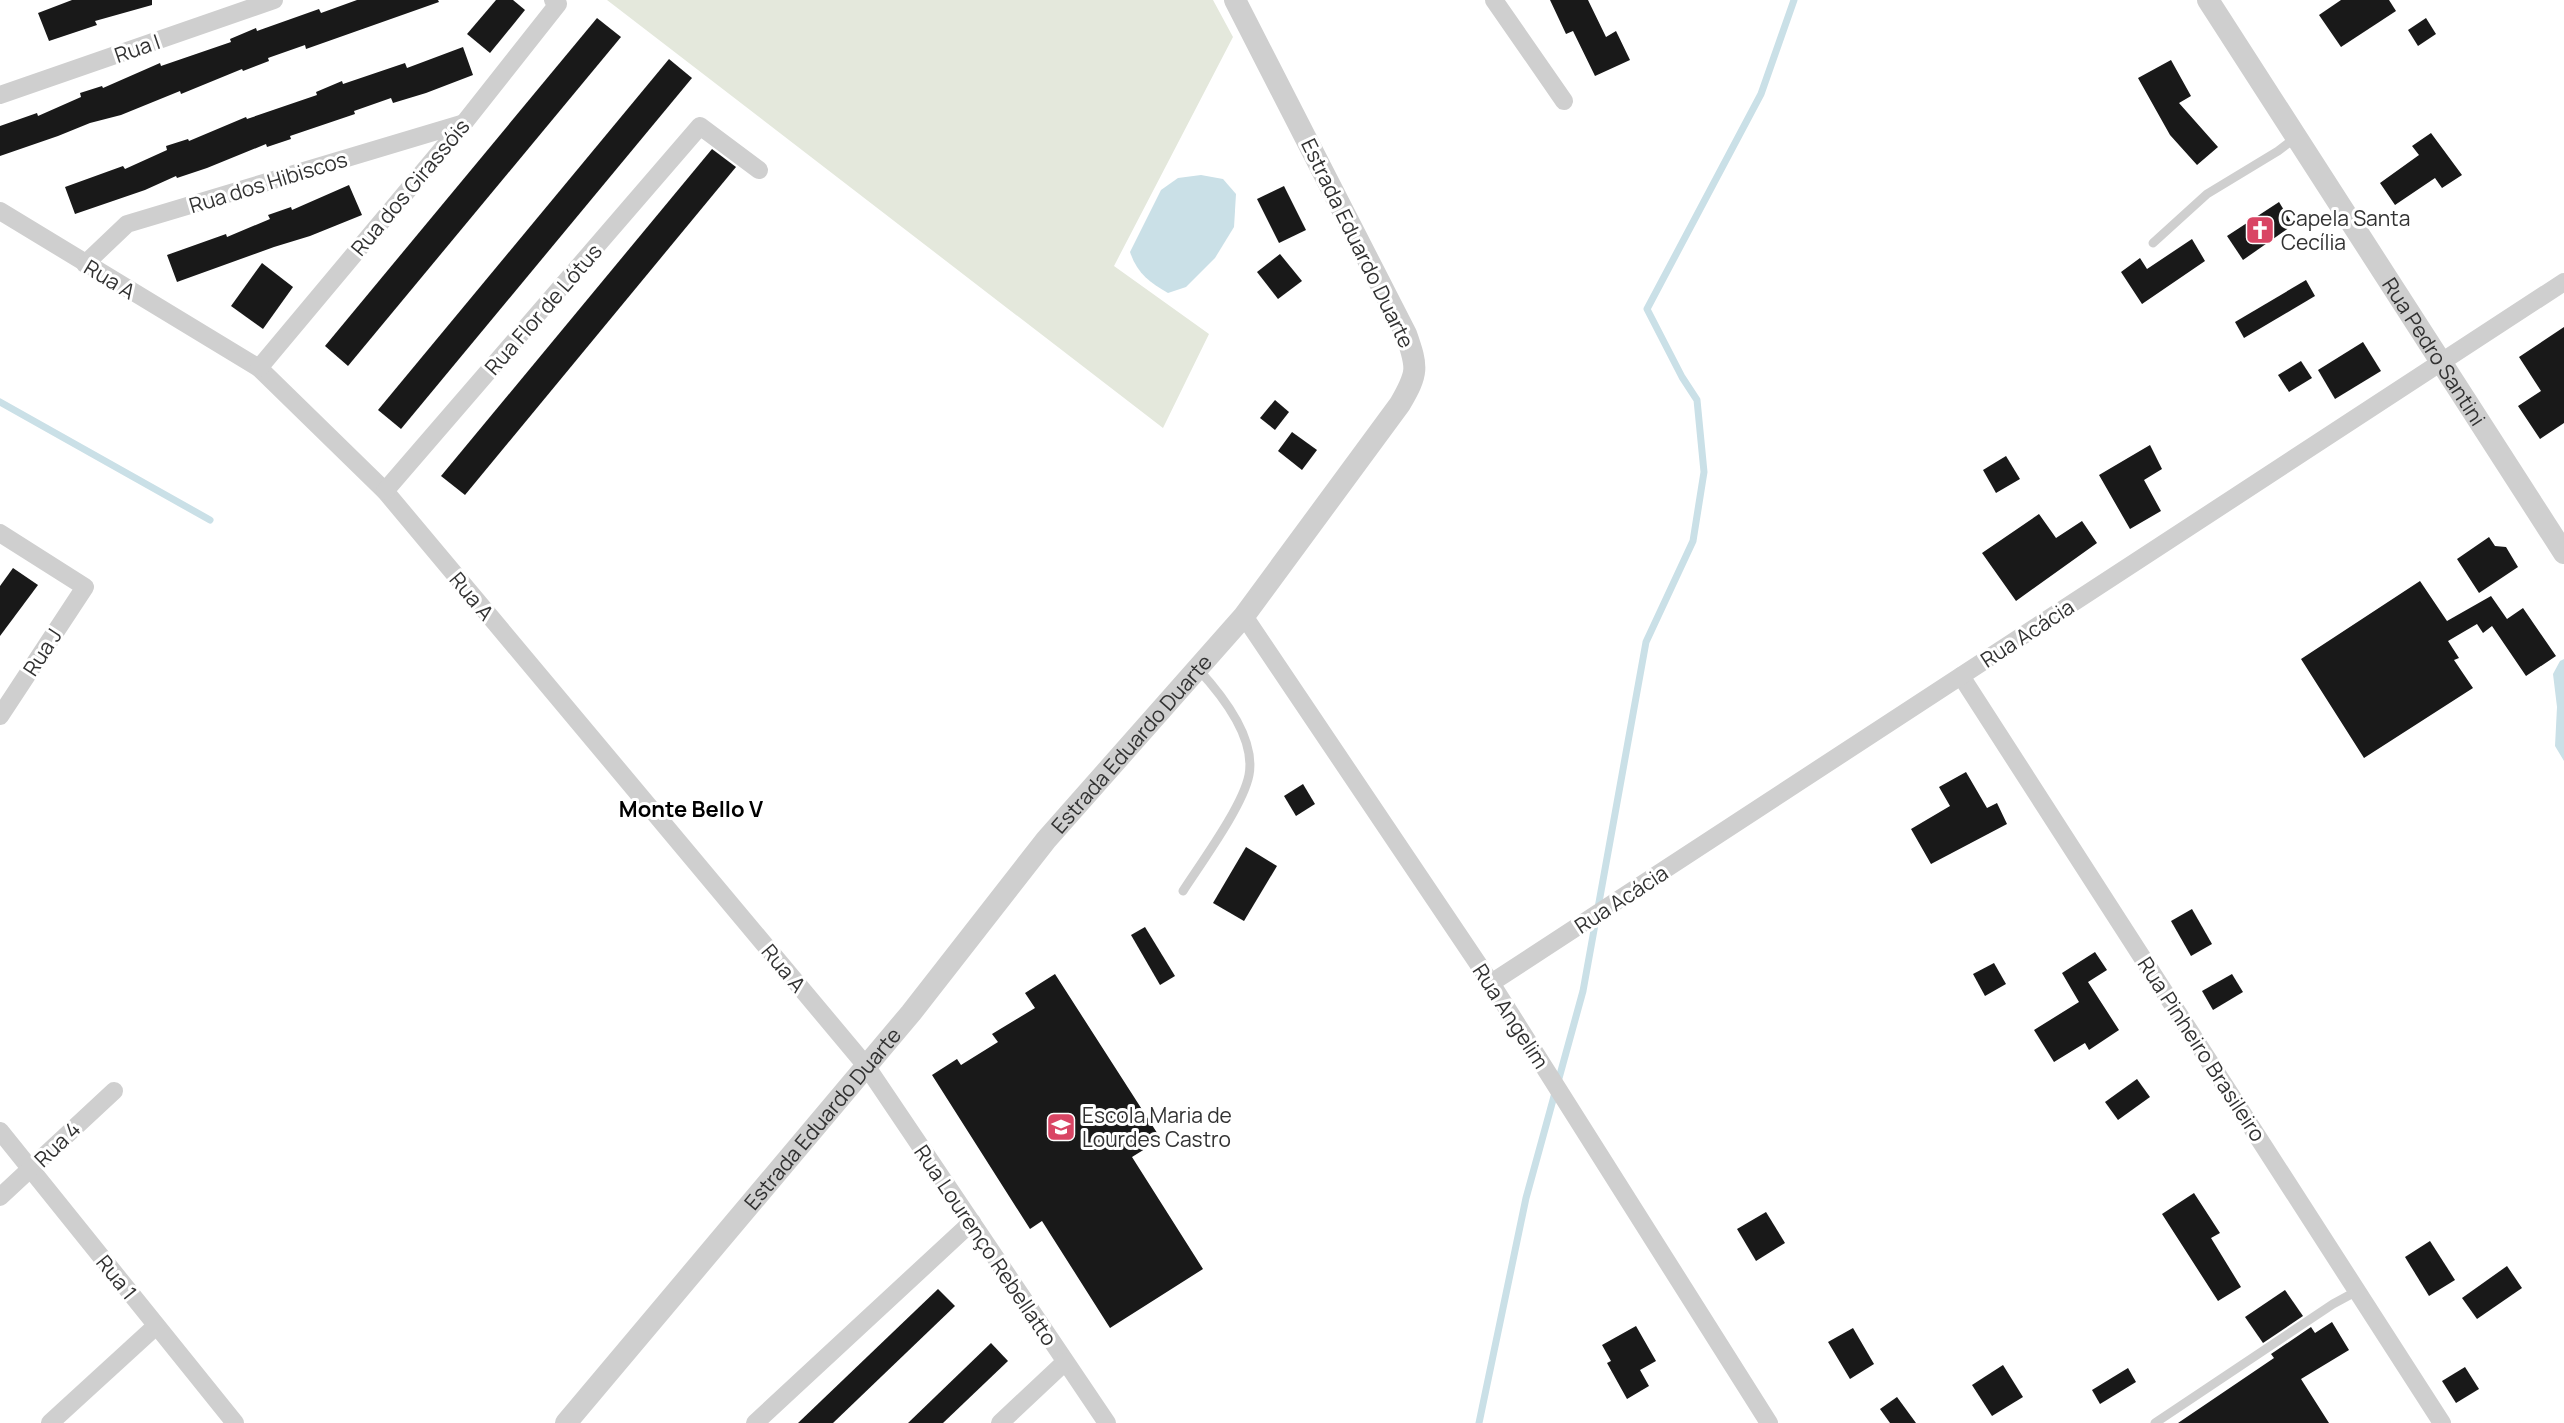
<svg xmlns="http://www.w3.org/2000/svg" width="2564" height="1423" viewBox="0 0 2564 1423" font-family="Manrope,sans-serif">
	<rect width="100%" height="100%" fill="#fff"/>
	<polygon fill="#e4e8dc" points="607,0 1213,0 1233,37 1114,266 1209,334 1163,428"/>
	<g fill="#cae0e7">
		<path d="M1201,175L1223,179L1236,194L1234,227L1215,258L1186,287L1168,293C1150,283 1137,273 1130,252L1161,190L1178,178Z"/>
		<polygon points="2564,659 2564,761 2555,746 2557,707 2553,674 2560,661"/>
	</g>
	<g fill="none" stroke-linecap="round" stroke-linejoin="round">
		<g stroke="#cae0e7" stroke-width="7">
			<polyline points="0,402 210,520"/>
			<polyline points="1479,1423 1526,1198 1583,991 1646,642 1693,541 1704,472 1697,400 1682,377 1647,309 1761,94 1794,0"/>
		</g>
	</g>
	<g fill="#191919">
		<polygon points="72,0 152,0 152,5 95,21 97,25 49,41 38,13"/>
		<polygon points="357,0 438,0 439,2 306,49 305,45 268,58 269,61 243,71 242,69 181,94 180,91 121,115 90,123 58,136 0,156 0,126 37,113 38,116 81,97 80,93 102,86 103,88 160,63 161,66 231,42 230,39 256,28 257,31 319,9 321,13"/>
		<polygon points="496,0 513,0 525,10 490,53 467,34"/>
		<polygon points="1550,0 1588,0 1606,37 1616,31 1630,60 1595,76 1573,31 1566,34"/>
		<polygon points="2341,0 2389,0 2396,11 2341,47 2319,15"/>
		<polygon points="597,18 621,37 348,366 325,346"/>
		<polygon points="2426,18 2436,34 2418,46 2408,30"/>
		<polygon points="463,47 473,75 426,93 393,103 391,98 354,111 355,114 290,136 291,139 267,147 266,144 207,168 177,178 176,176 145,190 75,214 65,187 123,166 125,169 167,150 166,146 188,139 189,141 246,117 247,119 317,95 316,92 342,81 343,84 405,63 407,68"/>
		<polygon points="669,59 692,78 401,429 378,410"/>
		<polygon points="2171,60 2191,96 2179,103 2218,147 2197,165 2170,135 2138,78"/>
		<polygon points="2431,133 2462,175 2442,188 2435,178 2395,205 2380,183 2419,155 2412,146"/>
		<polygon points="712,149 736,167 465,495 441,476"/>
		<polygon points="349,185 362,215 310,236 274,247 177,282 167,255 226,234 227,237 270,219 268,215 291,207 292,210"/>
		<polygon points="1284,186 1306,230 1279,243 1257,199"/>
		<polygon points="2279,202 2293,225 2243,260 2227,236"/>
		<polygon points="2192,239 2205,261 2142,304 2121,272 2140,258 2147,269"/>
		<polygon points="1280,254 1302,281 1278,299 1257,272"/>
		<polygon points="262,263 293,287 263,329 231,306"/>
		<polygon points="2306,280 2315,296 2244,338 2235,322"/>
		<polygon points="2564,327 2564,423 2540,439 2518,406 2541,391 2519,357"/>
		<polygon points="2363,342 2381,371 2335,399 2318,370"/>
		<polygon points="2301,361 2312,378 2289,392 2278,375"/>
		<polygon points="1275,400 1289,412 1275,430 1260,418"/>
		<polygon points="1292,432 1317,450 1302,470 1278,451"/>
		<polygon points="2150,445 2162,469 2144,480 2161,511 2130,529 2099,475"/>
		<polygon points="2006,456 2020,479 1996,493 1983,470"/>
		<polygon points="2039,514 2056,538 2082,521 2097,543 2016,601 1982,553"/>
		<polygon points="2489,537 2495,546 2506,547 2518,567 2479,593 2457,559"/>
		<polygon points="13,568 38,585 0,636 0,586"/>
		<polygon points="2420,581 2447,621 2491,596 2507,619 2523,608 2556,656 2526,676 2492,626 2483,633 2477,624 2448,641 2459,658 2454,660 2473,688 2364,758 2301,659"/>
		<polygon points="1966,772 1987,808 1997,803 2007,824 1931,864 1911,829 1950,806 1939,787"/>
		<polygon points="1303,784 1315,804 1296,816 1284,796"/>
		<polygon points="1246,847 1277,866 1244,921 1213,903"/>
		<polygon points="2192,909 2212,944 2191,956 2171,921"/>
		<polygon points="1145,927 1175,976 1160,985 1131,935"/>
		<polygon points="2095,952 2107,970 2088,982 2119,1030 2089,1050 2085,1043 2054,1062 2034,1030 2079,1002 2062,973"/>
		<polygon points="1994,963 2006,984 1985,996 1973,974"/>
		<polygon points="1055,974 1161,1139 1132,1157 1203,1269 1110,1328 1042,1221 1030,1229 932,1075 957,1059 961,1065 998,1042 992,1034 1035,1008 1025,993"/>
		<polygon points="2232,974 2243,992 2213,1010 2202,991"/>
		<polygon points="2137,1079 2150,1097 2118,1120 2105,1102"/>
		<polygon points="2194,1193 2220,1233 2211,1238 2241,1287 2218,1301 2162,1214"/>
		<polygon points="1766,1212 1785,1243 1756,1261 1737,1229"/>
		<polygon points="2430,1241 2455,1280 2429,1296 2405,1257"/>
		<polygon points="2507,1266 2522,1288 2477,1319 2462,1298"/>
		<polygon points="938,1289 955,1306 833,1423 798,1423"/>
		<polygon points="2285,1290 2303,1316 2263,1343 2245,1317"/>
		<polygon points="2332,1322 2349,1350 2301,1379 2329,1423 2178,1423 2274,1358 2271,1354 2311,1327 2315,1333"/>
		<polygon points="1636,1326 1656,1361 1640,1370 1649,1386 1627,1399 1607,1363 1611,1361 1602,1345"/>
		<polygon points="1853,1328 1874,1364 1850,1379 1828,1342"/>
		<polygon points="991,1343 1008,1361 943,1423 908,1423"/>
		<polygon points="2003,1365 2023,1397 1992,1416 1972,1385"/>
		<polygon points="2465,1367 2479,1389 2456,1403 2442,1381"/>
		<polygon points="2128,1368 2136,1382 2100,1404 2092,1390"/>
		<polygon points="1897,1397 1916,1423 1890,1423 1880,1409"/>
	</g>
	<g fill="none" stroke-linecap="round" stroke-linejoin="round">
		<g stroke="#cfcfcf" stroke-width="9">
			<polyline points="2153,243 2207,194 2278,151 2295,138"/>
			<path d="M1183,891C1201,863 1243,806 1249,775C1256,737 1222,695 1198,669"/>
			<polyline points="2155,1423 2333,1304 2357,1291"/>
		</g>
		<g stroke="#cfcfcf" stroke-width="18">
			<polyline points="1494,0 1564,101"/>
			<polyline points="0,95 274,0"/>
			<polyline points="0,211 259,368 385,491 867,1067 1107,1423"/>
			<polyline points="85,264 127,224 464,123"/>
			<polyline points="259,368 464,123 558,4 553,0"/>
			<polyline points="385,491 700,126 759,170"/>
			<polyline points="0,533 85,587 0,716"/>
			<polyline points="1244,616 1491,983 1769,1423"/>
			<polyline points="1961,676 2442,1423"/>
			<polyline points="1491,983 2564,282"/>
			<polyline points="0,1131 235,1423"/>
			<polyline points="0,1197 114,1091"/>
			<polyline points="50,1423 156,1326"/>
			<polyline points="755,1423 972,1222"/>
			<polyline points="1000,1423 1065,1362"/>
		</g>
		<g stroke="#cfcfcf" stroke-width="22">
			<path id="s1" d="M2208,0L2564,553"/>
			<path id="s2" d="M566,1423L911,1013L1046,840L1244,616L1400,404C1418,373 1418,368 1406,334L1235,0"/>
		</g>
	</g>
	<defs>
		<g id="church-square" transform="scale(1.5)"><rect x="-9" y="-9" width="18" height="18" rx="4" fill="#d94564" stroke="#fff"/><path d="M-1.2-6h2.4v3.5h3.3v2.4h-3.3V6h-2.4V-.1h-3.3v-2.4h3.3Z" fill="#fff"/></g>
		<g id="school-square" transform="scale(1.5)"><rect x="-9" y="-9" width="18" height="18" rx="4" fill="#d94564" stroke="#fff"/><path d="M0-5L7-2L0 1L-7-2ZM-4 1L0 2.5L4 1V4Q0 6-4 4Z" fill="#fff"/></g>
	</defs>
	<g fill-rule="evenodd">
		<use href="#church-square" x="2260" y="230"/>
		<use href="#school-square" x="1061" y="1127"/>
	</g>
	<g text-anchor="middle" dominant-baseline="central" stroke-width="6" stroke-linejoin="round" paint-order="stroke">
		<g font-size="21" fill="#323232" stroke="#fff">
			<text transform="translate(137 48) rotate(-19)">Rua I</text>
			<text transform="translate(268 182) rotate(-17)">Rua dos Hibiscos</text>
			<text transform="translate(410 187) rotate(-50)">Rua dos Girassóis</text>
			<text transform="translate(1358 243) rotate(64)">Estrada Eduardo Duarte</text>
			<text transform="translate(110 279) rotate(31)">Rua A</text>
			<text transform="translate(543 309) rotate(-49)">Rua Flor de Lótus</text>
			<text stroke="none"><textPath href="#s1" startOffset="418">Rua Pedro Santini</textPath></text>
			<text transform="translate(472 596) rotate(50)">Rua A</text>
			<text transform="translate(2027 633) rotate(-33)">Rua Acácia</text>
			<text transform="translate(42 652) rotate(-57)">Rua J</text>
			<text stroke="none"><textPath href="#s2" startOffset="884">Estrada Eduardo Duarte</textPath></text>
			<text transform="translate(1621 899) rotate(-33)">Rua Acácia</text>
			<text transform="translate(784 968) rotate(50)">Rua A</text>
			<text transform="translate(1511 1016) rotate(57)">Rua Angelim</text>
			<text transform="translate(2202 1049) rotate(57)">Rua Pinheiro Brasileiro</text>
			<text stroke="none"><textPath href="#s2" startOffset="398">Estrada Eduardo Duarte</textPath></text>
			<text transform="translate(57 1144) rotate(-44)">Rua 4</text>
			<text transform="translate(986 1245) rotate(56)">Rua Lourenço Rebellatto</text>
			<text transform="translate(117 1277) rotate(51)">Rua 1</text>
		</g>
		<g font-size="21" fill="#323232" stroke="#fff" text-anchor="start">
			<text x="2281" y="218">Capela Santa<tspan x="2281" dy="24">Cecília</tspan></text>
			<text x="1082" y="1115">Escola Maria de<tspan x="1082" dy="24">Lourdes Castro</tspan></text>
		</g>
		<g font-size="22" font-weight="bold" fill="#000" stroke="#fff">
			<text x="691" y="809">Monte Bello V</text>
		</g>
	</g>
</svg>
